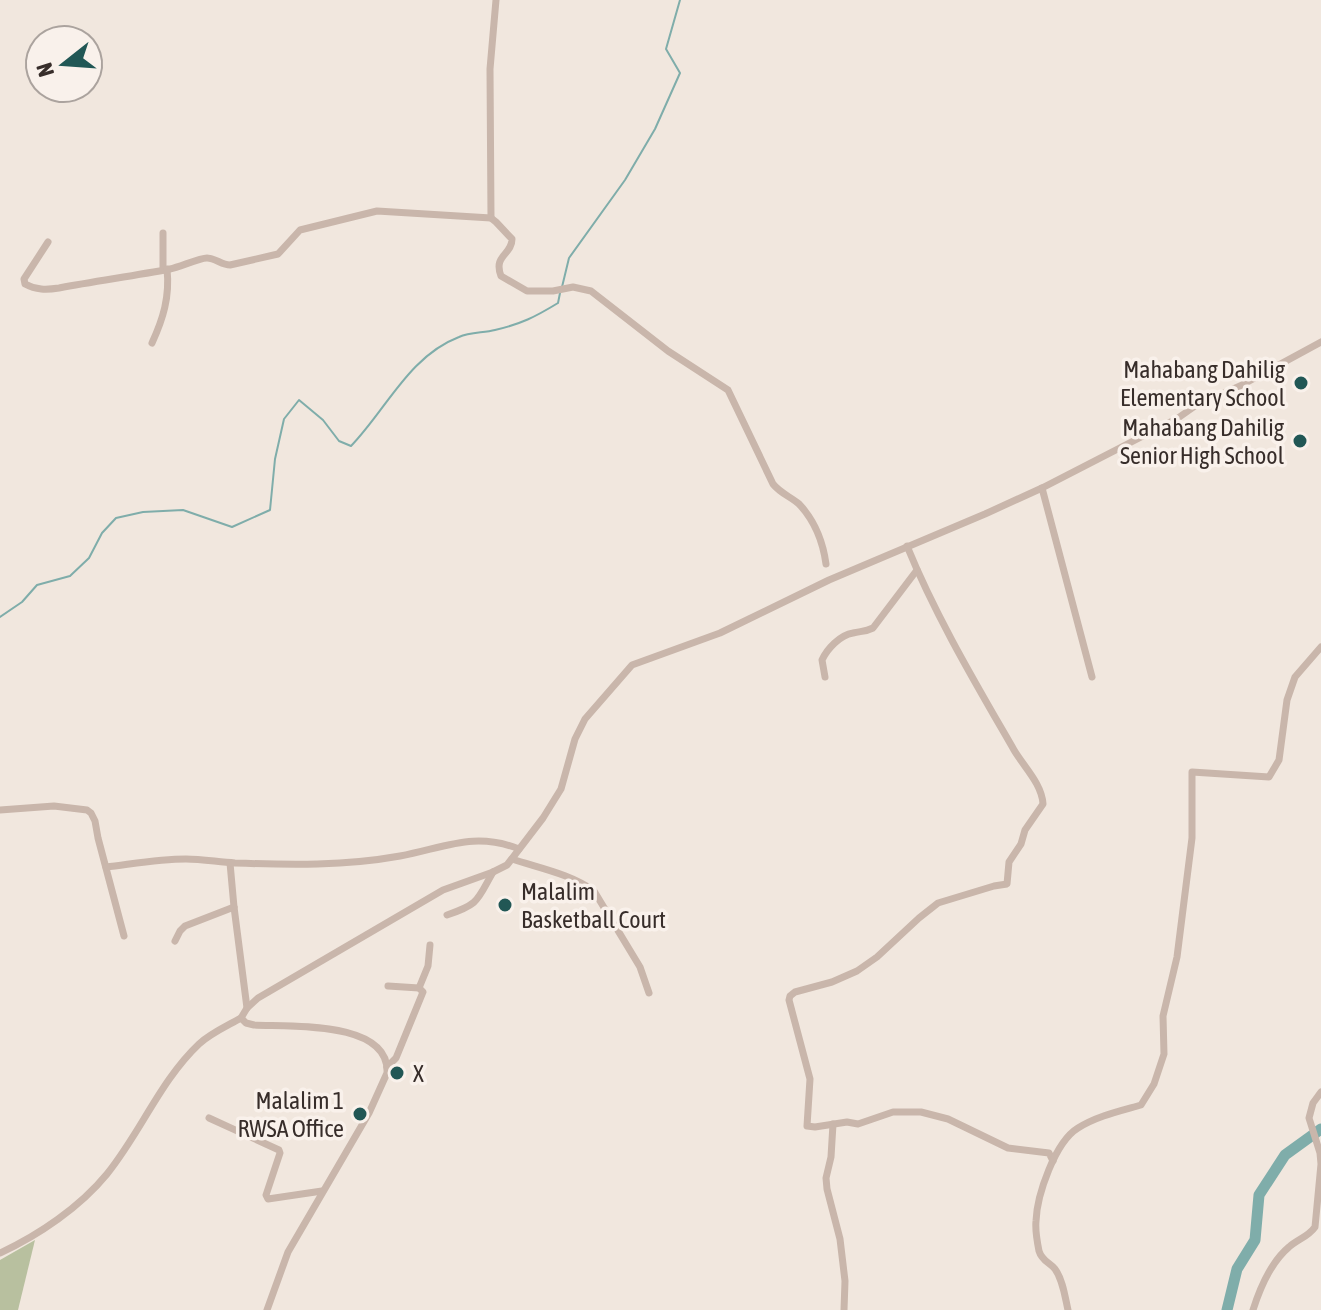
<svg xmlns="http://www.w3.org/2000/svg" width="1321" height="1310" viewBox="0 0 1321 1310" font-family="'Asap Condensed',sans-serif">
	<rect width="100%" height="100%" fill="#f1e7de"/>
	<polygon fill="#b8c09f" points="35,1240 18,1310 0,1310 0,1260"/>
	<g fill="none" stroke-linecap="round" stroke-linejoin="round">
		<g stroke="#7fadaa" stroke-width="2">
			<polyline points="562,287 569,258 625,180 655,129 680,73 666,49 680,0"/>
			<path d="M0,617L22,602L37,585L70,576L89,558L102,533L116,518L143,512L183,510L232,527L270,510L275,459L284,419L299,400L323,420L339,441L351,446C386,410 409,356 459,337C470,332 484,333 495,330C521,324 535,317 558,303L560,293"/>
		</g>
		<polyline stroke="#7fadaa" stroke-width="11" points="1227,1310 1237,1269 1255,1240 1259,1195 1285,1155 1321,1129"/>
		<g stroke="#c9b6ab" stroke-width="7">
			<polyline points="491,218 490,69 496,0"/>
			<polyline points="163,233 163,270"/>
			<path d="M48,242L24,279L25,284C36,290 46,290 59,288C96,281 133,276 170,269C180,267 199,258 207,258C215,258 222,265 230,265L278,254L300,230L377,211L491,218L496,222L512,239C512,255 493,255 501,276L527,291H553L573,287L591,291L668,351L728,390L773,484C780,493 791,497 799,504C815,521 823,542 826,564"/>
			<path d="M152,343C163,319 170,297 167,269"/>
			<polyline points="1042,488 1092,677"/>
			<path d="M907,546C936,617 976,684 1014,750C1024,767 1042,784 1043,804L1025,830L1021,844L1009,862L1007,884L994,886L938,903L919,918L877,957L857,971L832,982L795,992L790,996L789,1000L810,1079L807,1126L815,1127L847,1122L858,1124L893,1112H921L948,1119L1008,1148L1049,1153L1053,1161"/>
			<path d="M825,677L822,660C827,649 840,635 853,633C861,631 865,632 873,628L917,570"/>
			<polyline points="0,810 54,806 87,810 91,813 95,821 98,838 124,936"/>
			<path d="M512,859C539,868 571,874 594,891L640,967L649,993"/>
			<polyline points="230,863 234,907 247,1008"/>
			<path d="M106,867C132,864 159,859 186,859C202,859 218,862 235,863C290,865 345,866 400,856C444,848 474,831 519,849"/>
			<path d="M447,915C480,904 477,900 493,872"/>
			<polyline points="175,941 180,931 185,926 234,907"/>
			<polyline points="419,988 428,966 430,945"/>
			<polyline points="241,1018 247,1008 258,998 443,890 493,872 507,865 543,818 561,789 575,739 585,719 632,665 720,633 829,580 985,514 1042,488 1178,418 1195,406 1240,386 1321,342"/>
			<polyline points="387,1067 396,1058 423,992 419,988 388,986"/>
			<polyline points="209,1118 279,1150 280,1153 266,1195 268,1199 322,1191"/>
			<polyline points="833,1124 831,1157 826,1178 827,1189 840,1239 845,1281 844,1310"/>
			<path d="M0,1253C39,1235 80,1207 107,1174C141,1132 160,1081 199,1044C211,1033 227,1026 241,1018L246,1023L254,1025C288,1027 390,1020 387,1073L369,1113L288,1252L267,1310"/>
			<path d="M1068,1310C1065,1297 1063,1280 1055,1269C1049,1262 1042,1261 1039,1251C1037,1241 1035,1231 1036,1221C1037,1195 1055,1142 1078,1128C1097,1116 1120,1111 1141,1105L1154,1084L1164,1054L1163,1016L1177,957L1192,838V772L1269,777L1279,760L1287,700L1295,677L1321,647"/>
			<path d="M1253,1310C1260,1288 1271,1262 1289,1247C1298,1239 1308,1237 1315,1227L1321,1164L1320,1153L1309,1118L1313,1103L1321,1092"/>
		</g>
	</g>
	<g fill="#215755" stroke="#f9f1eb" stroke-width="3">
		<circle cx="1301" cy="383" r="8"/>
		<circle cx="1300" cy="441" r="8"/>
		<circle cx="505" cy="905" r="8"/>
		<circle cx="397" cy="1073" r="8"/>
		<circle cx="360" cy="1114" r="8"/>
	</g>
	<g text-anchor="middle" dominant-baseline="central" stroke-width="7" stroke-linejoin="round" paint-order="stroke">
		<g font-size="24" fill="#372d2a" stroke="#f9f1eb" text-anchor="end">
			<text x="1285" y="369">Mahabang Dahilig<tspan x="1285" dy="28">Elementary School</tspan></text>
			<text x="1284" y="427">Mahabang Dahilig<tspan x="1284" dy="28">Senior High School</tspan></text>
			<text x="521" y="891" text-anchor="start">Malalim<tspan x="521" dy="28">Basketball Court</tspan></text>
			<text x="413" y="1073" text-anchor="start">X</text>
			<text x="344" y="1100">Malalim 1<tspan x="344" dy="28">RWSA Office</tspan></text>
		</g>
	</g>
	<g transform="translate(64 64) rotate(253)"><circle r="38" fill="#f9f1eb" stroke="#aba39e" stroke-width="2"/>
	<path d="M0-6L14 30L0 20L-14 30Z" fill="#215755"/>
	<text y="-12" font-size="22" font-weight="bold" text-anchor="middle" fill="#372d2a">N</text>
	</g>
</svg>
